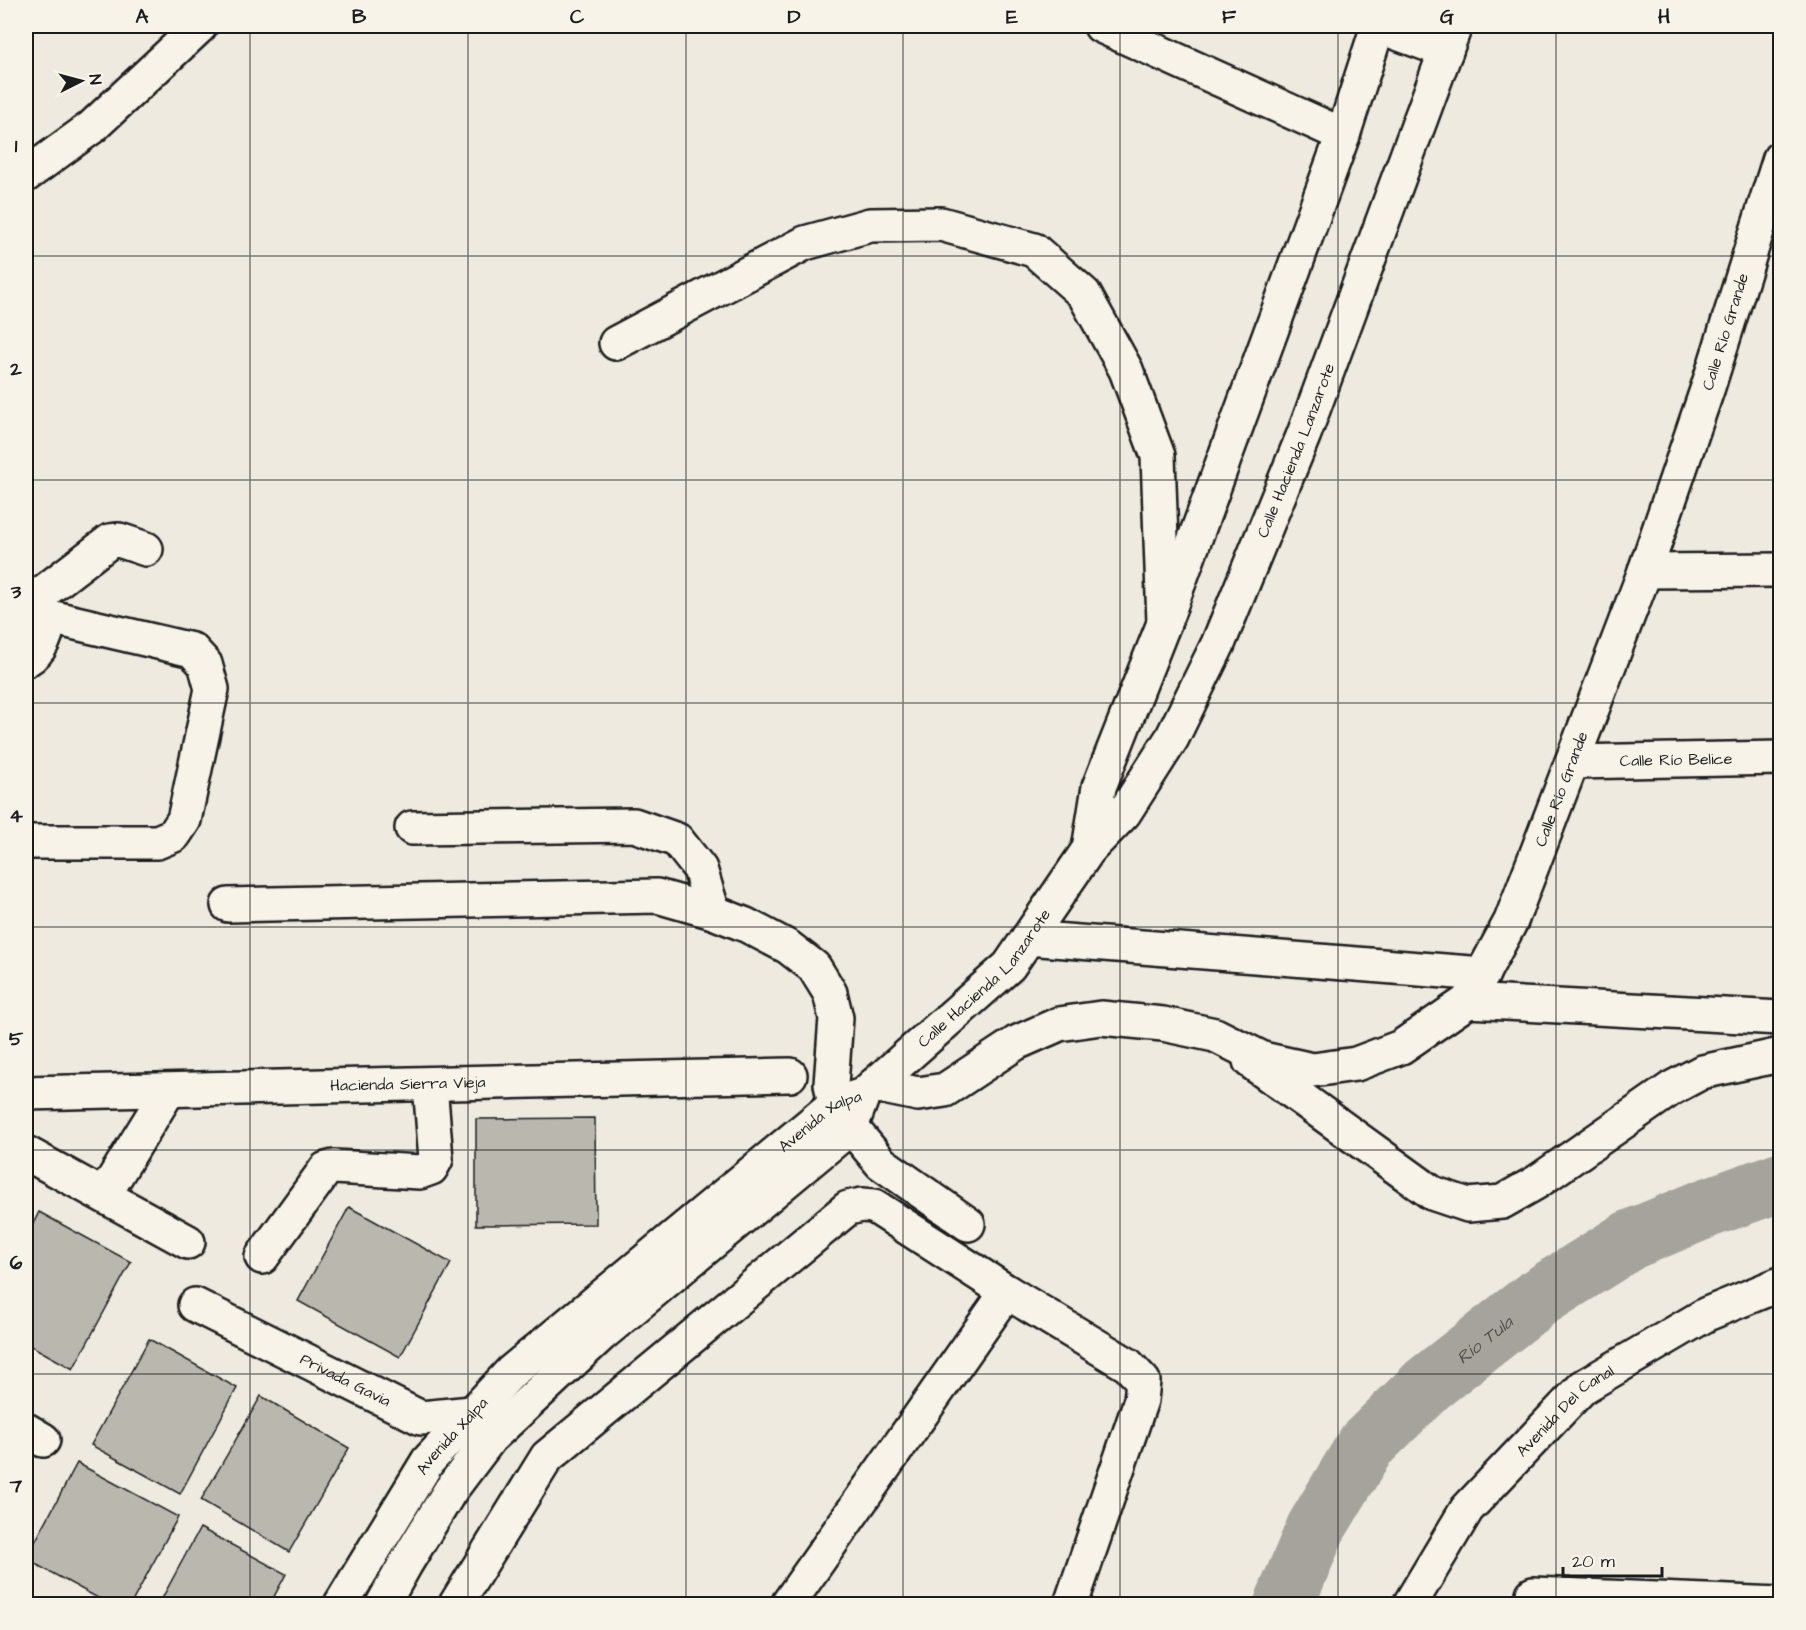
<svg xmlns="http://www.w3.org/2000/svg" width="1806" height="1630" viewBox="0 0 1806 1630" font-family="'Architects Daughter',sans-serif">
	<rect width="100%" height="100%" fill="#eeeae0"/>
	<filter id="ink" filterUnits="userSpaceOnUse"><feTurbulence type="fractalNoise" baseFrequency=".0167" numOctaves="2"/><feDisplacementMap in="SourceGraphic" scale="12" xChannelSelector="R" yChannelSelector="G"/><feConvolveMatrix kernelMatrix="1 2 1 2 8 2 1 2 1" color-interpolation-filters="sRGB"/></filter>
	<g filter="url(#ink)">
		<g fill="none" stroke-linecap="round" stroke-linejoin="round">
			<path stroke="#a6a39d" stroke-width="60" id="s1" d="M1284,1604L1316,1528L1366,1445L1428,1384L1538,1298L1630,1240L1707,1208L1780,1182"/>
		</g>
		<g fill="#bab7af" stroke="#1c1c1c" stroke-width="1.5">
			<polygon points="595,1118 596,1224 476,1225 476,1119"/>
			<polygon points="349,1207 451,1263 400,1357 298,1301"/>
			<polygon points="39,1212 131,1262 73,1369 26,1343 26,1238"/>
			<polygon points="149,1339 237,1388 180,1494 91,1445"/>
			<polygon points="261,1396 349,1448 289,1552 201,1500"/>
			<polygon points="77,1463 178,1517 131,1604 109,1604 26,1559"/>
			<polygon points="200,1528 286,1574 270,1604 159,1604"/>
		</g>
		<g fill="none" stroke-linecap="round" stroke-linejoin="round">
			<g stroke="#1c1c1c" stroke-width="38">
				<g id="minor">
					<polyline points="1101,26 1343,135"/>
					<polyline points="1378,26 1446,51"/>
					<polyline points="26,175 92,127 200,26"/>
					<polyline points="616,343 805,243 870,225 941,224 1034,250 1084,294 1126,370 1158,456 1164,623"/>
					<polyline points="1645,571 1780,570"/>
					<polyline points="37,597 110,541 119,540 146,549"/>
					<path d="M26,660C40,652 51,633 46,615C44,609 40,603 37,598"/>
					<path id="s2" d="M1572,762L1780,758"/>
					<polyline points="412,828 634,825 677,840 700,869 713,912"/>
					<polyline points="26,842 157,842 174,835 184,820 212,689 205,664 192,650 46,616"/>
					<polyline points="228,905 657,896 713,912 746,925 788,947 814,967 830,993 836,1018 831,1084 835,1104 851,1127 881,1163 968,1224"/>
					<polyline points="1028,938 1483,974"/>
					<path id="s3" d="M1468,1001L1511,921L1645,571L1708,387L1780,158"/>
					<polyline points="1250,1061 1432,1193 1468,1205 1502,1202 1537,1182 1672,1088 1702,1072 1780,1055"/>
					<polyline points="874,1085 918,1094 945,1090 1016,1043 1059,1024 1101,1018 1163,1024 1215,1035 1263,1059 1313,1070 1356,1064 1401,1047 1468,1001 1780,1018"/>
					<path id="s4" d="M26,1093L790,1075"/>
					<polyline points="26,1153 188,1242"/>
					<polyline points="104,1195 168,1091"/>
					<polyline points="262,1257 326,1169 334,1167 420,1172 431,1168 436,1159 430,1084"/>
					<path id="s5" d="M195,1305L421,1418L472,1413L484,1429"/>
					<polyline points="26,1430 43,1440"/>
					<polyline points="1533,1594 1780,1604"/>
					<polyline points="456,1604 547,1457 848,1208 862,1205 874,1206 1007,1292"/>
					<polyline points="788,1604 1007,1292 1128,1365 1143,1381 1141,1400 1071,1604"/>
					<path id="s6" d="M1410,1604L1467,1509L1583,1387L1707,1314L1780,1284"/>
				</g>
			</g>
			<g stroke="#1c1c1c" stroke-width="38">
				<g id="major">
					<polyline points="1089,849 1099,787 1164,623 1343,135 1378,26"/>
					<path id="s7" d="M341,1604L428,1461L511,1372L835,1104L863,1095L1009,966L1089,849L1124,813L1172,738L1218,644L1304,434L1455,26"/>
					<polyline points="383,1604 406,1563 450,1491 490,1438 601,1335 851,1127 863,1095"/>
				</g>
			</g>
			<use href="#minor" stroke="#f7f3e8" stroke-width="33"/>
			<use href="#major" stroke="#f7f3e8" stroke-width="33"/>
		</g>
	</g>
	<path fill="none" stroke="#1c1c1c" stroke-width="1.5" stroke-opacity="0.55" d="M250,26V1604M468,26V1604M686,26V1604M903,26V1604M1120,26V1604M1338,26V1604M1556,26V1604M26,256H1780M26,480H1780M26,703H1780M26,927H1780M26,1150H1780M26,1374H1780"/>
	<g text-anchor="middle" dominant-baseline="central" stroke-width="4.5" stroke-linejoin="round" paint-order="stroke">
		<g font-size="16" fill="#1c1c1c" stroke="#f7f3e8">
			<text stroke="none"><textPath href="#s3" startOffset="718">Calle Río Grande</textPath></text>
			<text stroke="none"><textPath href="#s7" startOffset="1528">Calle Hacienda Lanzarote</textPath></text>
			<text stroke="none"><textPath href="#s2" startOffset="104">Calle Río Belice</textPath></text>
			<text stroke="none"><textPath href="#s3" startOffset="232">Calle Río Grande</textPath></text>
			<text stroke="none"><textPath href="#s7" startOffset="908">Calle Hacienda Lanzarote</textPath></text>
			<text stroke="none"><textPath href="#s4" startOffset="382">Hacienda Sierra Vieja</textPath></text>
			<text stroke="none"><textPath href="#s7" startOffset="688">Avenida Xalpa</textPath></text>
			<text stroke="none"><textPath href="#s5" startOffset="168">Privada Gavia</textPath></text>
			<text stroke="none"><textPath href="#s6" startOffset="250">Avenida Del Canal</textPath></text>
			<text stroke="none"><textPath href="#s7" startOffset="202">Avenida Xalpa</textPath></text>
		</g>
		<g font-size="18" font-style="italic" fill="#535250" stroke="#f7f3e8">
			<text stroke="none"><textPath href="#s1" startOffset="338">Río Tula</textPath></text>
		</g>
	</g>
	<rect width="1806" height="1630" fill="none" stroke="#f7f3e8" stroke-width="66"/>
	<g transform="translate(81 81) rotate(84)" stroke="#f7f3e8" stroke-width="4.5" paint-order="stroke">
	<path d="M0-4.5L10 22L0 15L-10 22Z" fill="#1c1c1c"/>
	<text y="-9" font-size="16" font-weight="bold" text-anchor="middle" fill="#1c1c1c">N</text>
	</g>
	<path d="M1563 1567v9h99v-9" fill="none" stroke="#1c1c1c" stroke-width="3"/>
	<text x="1572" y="1567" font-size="18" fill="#1c1c1c" stroke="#f7f3e8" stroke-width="4.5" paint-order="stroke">20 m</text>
	<rect x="33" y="33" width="1740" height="1564" fill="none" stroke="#1c1c1c" stroke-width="2"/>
	<g font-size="20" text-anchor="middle" font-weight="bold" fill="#1c1c1c">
		<text x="142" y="23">A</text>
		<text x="359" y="23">B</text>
		<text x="577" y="23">C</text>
		<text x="794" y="23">D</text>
		<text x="1012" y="23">E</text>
		<text x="1229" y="23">F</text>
		<text x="1447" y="23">G</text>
		<text x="1664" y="23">H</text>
		<text x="16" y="152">1</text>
		<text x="16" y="375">2</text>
		<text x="16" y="598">3</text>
		<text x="16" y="822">4</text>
		<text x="16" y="1045">5</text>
		<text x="16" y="1269">6</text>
		<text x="16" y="1492">7</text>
	</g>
</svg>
